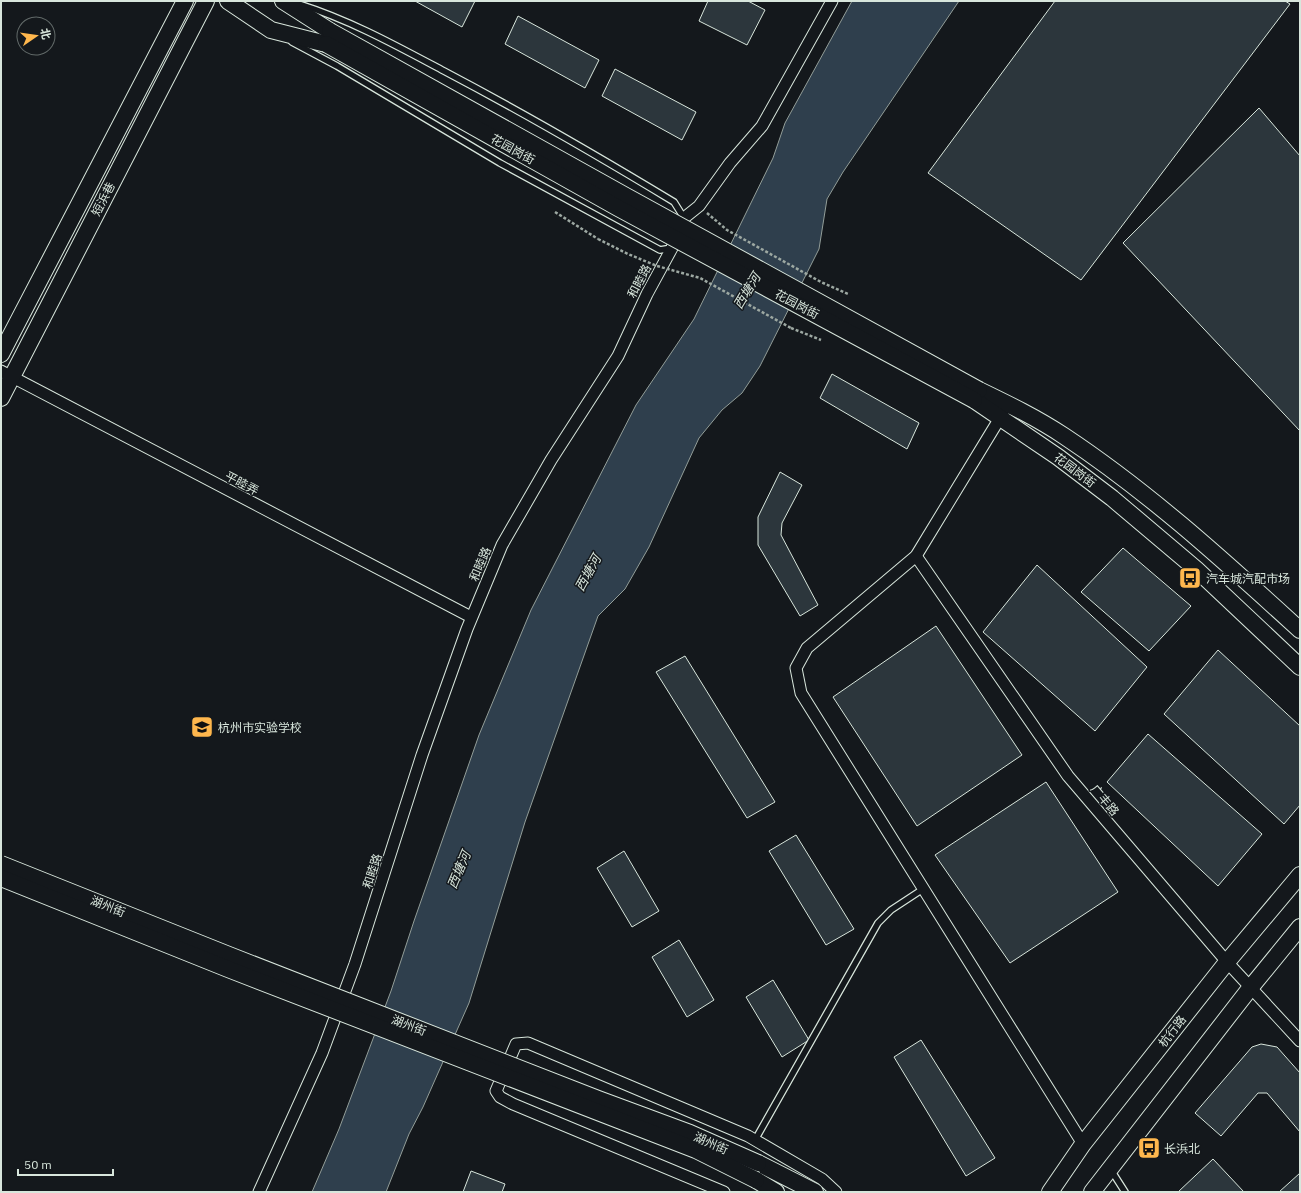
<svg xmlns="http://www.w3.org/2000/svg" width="1301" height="1193" viewBox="0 0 1301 1193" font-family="'IBM Plex Sans','Noto Sans SC',sans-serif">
	<rect width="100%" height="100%" fill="#14181c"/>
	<polygon fill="#2f3f4d" stroke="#939e99" points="852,1 959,1 843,172 827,199 819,249 760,366 742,393 722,410 699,438 649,547 625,589 598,616 525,822 469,1003 423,1107 409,1134 386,1192 312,1192 339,1129 391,991 414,921 479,735 531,610 636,405 694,319 773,158 785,123"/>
	<g fill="#2c363c" stroke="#d8e6dc">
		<polygon points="415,1 475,1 462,27"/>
		<polygon points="708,1 748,1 765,10 747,45 699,21"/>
		<polygon points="1055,1 1285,1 1290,4 1081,280 928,173"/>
		<polygon points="518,16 599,60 585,88 505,44"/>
		<polygon points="615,69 696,112 682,140 602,96"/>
		<polygon points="1259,108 1300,156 1300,431 1123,243"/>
		<polygon points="832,374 919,423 907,449 820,398"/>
		<polygon points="780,472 802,485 782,523 781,535 818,605 800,616 758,545 758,517"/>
		<polygon points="1123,548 1191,606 1149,651 1081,592"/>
		<polygon points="1037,565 1147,667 1095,731 983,632"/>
		<polygon points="936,626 1022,755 917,826 833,697"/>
		<polygon points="1218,650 1300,726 1300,805 1284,824 1164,714"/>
		<polygon points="685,656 775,802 747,818 656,672"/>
		<polygon points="1148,734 1262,834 1218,886 1107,782"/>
		<polygon points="1046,782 1118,892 1010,963 935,855"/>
		<polygon points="796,835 854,929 826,945 769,851"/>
		<polygon points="624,851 659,911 632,927 597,868"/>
		<polygon points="679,940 714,1000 687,1017 652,957"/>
		<polygon points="773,980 809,1040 782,1057 746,997"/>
		<polygon points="921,1040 995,1158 966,1176 894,1057"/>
		<polygon points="1261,1044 1277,1047 1300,1073 1300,1132 1267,1093 1258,1093 1221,1136 1195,1113 1252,1047"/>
		<polygon points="1213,1159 1244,1192 1178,1192"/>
		<polygon points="471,1171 505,1184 502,1192 463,1192"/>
		<polygon points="1300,1173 1300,1192 1279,1192"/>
	</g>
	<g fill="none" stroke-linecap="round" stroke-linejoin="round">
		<g stroke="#d8e6dc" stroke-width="8">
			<g id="lane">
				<path d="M299,4C350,20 397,46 444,71C522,112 598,156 674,202L684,218"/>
				<polyline points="292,42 337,66 500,163 660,250 672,248"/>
				<polyline points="755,1140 878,923 891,910 923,889"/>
				<polyline points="1111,1170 1125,1192"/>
			</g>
		</g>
		<g stroke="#d8e6dc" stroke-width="13">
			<g id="street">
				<polyline points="1,371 471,617"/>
				<polyline points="1003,413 916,556 807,648 796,668 801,693 1083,1144"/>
				<polyline points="916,556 1068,776 1227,962 1300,1041"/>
				<polyline points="259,1192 322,1053 355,964 422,755 467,629 502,545 551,460 618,356 647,294 672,248 684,218 699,206 730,163 762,126 832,1"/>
				<polyline points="724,1192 513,1104 500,1097 496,1091 516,1044 528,1043 748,1136 822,1179 836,1192"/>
			</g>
		</g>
		<g stroke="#d8e6dc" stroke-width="18">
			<g id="secondary">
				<polyline points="228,1 271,30 326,44"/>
				<polyline points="283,1 330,31"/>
				<polyline points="1,354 185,1"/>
				<path d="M979,390C1008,404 1037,418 1064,436C1150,493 1224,561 1300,630"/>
				<polyline points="1,398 206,1"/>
				<polyline points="974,400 1058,457 1112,498 1196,569 1300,667"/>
				<polyline points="758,1163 815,1192"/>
				<polyline points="756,1180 776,1192"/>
				<polyline points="1050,1192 1083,1144 1227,962 1300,875"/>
				<polyline points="1092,1192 1251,987 1300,927"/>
			</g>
		</g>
		<g stroke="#9da8a2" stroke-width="2.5" stroke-dasharray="3 2" stroke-linecap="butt">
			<polyline points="555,212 598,239"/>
			<polyline points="707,213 727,230 821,282 848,294"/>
			<polyline points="791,328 821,340"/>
		</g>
		<use href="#lane" stroke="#14181c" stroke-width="5.5"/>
		<use href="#street" stroke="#14181c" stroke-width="11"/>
		<use href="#secondary" stroke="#14181c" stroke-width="16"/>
		<g stroke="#d8e6dc" stroke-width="18" stroke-linecap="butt">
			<g id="secondary-bridge">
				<polyline points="330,31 626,196 979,390"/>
				<polyline points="326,44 618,208 974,400"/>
				<polyline points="1,864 229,955 598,1099 690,1133 758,1163"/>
				<polyline points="1,878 228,969 696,1150 756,1180"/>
			</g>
		</g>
		<polyline stroke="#9da8a2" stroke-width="2.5" stroke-dasharray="3 2" stroke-linecap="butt" points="598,239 628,254 657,266 700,278 791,328"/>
		<use href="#secondary-bridge" stroke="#14181c" stroke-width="16"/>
	</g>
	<defs>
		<g id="bus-square" transform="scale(1.15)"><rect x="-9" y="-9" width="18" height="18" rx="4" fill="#ffb74d" stroke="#14181c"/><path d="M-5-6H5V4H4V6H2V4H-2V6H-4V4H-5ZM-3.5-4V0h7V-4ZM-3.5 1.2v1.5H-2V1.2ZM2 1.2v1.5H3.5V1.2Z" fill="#111"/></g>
		<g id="school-square" transform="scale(1.15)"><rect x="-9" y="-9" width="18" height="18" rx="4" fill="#ffb74d" stroke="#14181c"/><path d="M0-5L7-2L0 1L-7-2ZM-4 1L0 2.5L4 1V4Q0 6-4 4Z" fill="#111"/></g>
	</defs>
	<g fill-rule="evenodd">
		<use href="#bus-square" x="1190" y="578"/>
		<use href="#school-square" x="202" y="727"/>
		<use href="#bus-square" x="1149" y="1148"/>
	</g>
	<g text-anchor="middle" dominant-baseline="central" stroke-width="3" stroke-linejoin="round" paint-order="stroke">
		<g font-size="12" fill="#d8e6dc" stroke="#14181c">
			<text transform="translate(513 149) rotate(29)">花园岗街</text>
			<text transform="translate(103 199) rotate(-63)">短浜巷</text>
			<text transform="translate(639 281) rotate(-62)">和睦路</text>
			<text transform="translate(797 304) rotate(28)">花园岗街</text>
			<text transform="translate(1075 470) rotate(37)">花园岗街</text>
			<text transform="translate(242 483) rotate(28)">平睦弄</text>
			<text transform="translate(480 564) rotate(-67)">和睦路</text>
			<text transform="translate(1105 800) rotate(50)">广丰路</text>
			<text transform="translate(372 871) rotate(-72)">和睦路</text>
			<text transform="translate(108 906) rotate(22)">湖州街</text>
			<text transform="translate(409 1025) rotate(21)">湖州街</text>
			<text transform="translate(1172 1031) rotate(-52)">杭行路</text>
			<text transform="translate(711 1143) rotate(24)">湖州街</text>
		</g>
		<g font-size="12" fill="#d8e6dc" stroke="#14181c" text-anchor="start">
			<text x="1206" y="578">汽车城汽配市场</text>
			<text x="218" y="727">杭州市实验学校</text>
			<text x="1164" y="1148">长浜北</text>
		</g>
		<g font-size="13" font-style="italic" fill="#d8e6dc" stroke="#14181c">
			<text transform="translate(747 291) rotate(-59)">西塘河</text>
			<text transform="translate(588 573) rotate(-61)">西塘河</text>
			<text transform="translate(459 870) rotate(-67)">西塘河</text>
		</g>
	</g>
	<rect width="1301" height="1193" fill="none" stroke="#d8e6dc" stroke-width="4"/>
	<g transform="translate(36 36) rotate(77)"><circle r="19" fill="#14181c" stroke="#626a69"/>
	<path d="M0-3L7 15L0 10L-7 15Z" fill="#ffb74d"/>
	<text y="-6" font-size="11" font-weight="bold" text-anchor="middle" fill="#d8e6dc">北</text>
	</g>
	<path d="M18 1169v6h95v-6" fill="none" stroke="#d8e6dc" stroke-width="2"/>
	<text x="24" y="1169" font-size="12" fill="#d8e6dc" stroke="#14181c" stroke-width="3" paint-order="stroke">50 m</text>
</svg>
